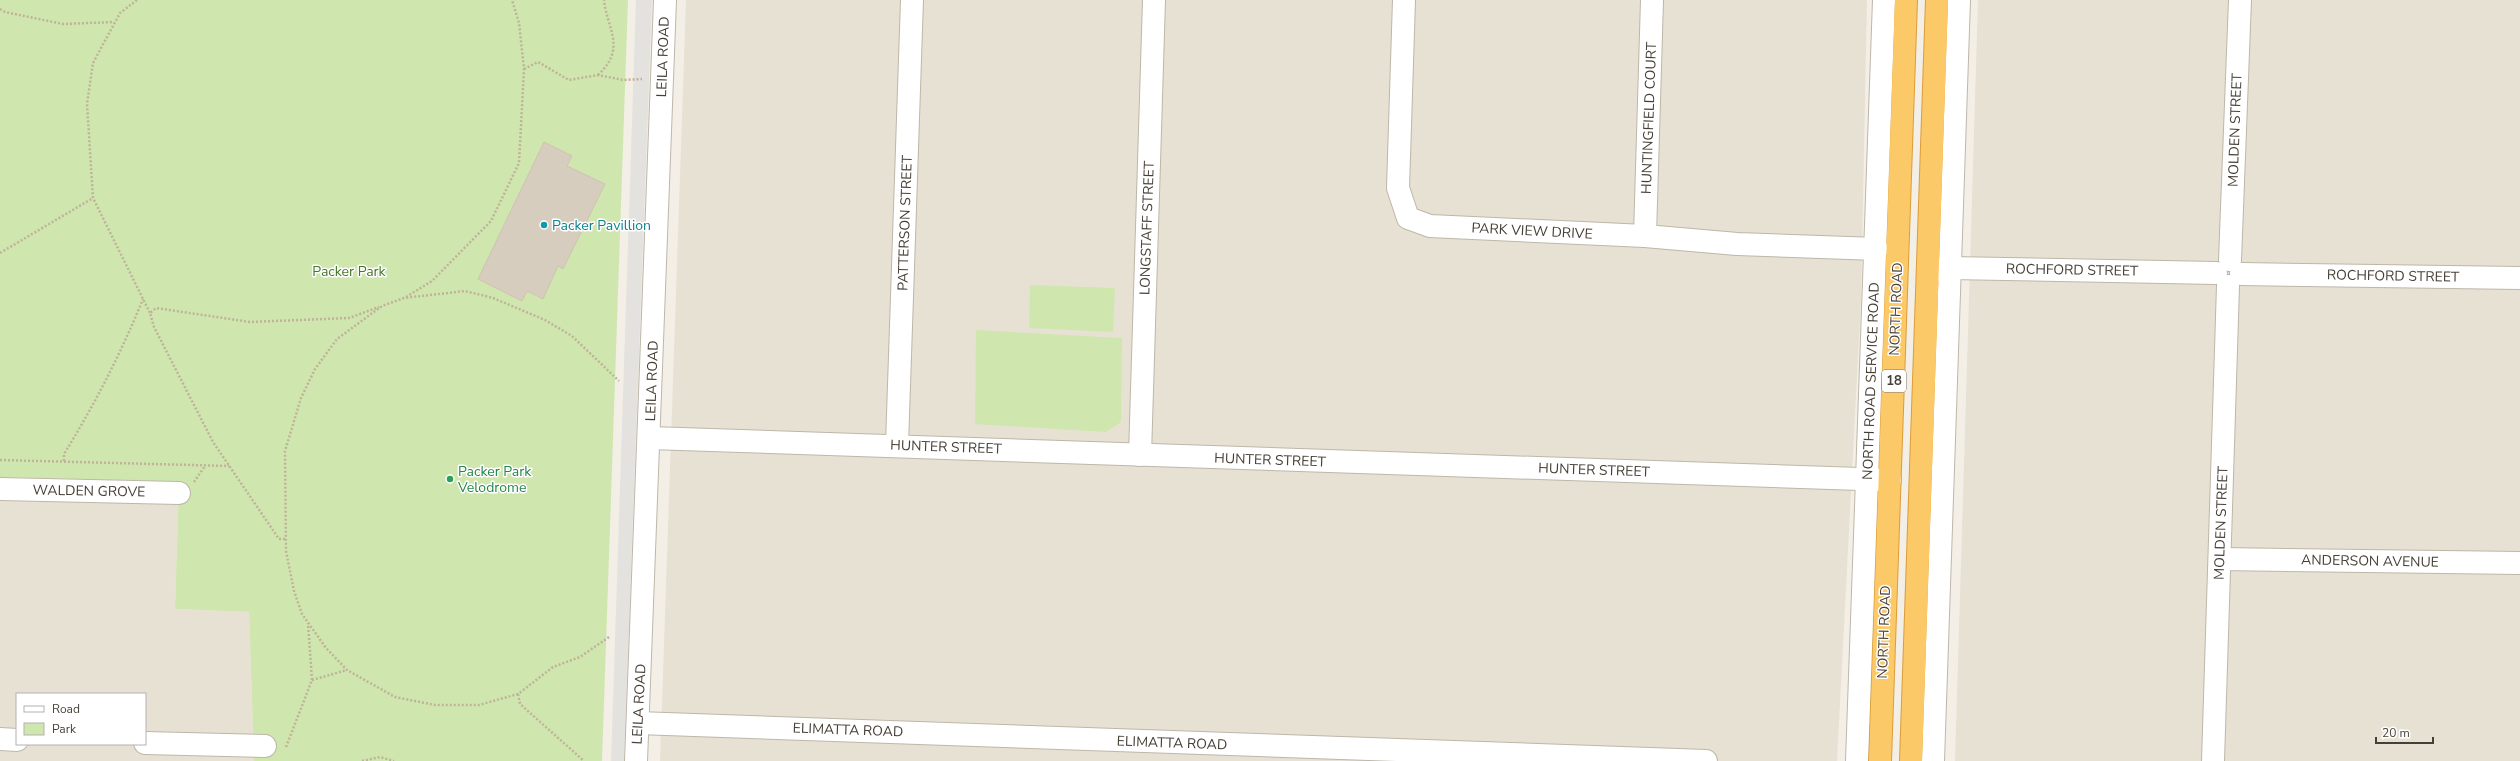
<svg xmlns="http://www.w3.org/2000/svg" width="2520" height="761" viewBox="0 0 2520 761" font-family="'Nunito Sans',sans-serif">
	<rect width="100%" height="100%" fill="#f3efe6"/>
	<g fill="#e7e1d4" fill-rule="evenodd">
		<polygon points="686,0 1867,0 1861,300 1837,761 660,761"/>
		<polygon points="1978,0 2520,0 2520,761 1955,761"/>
		<path d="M0,477L179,482L175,609L249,612L254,761H0ZM17,694H145V744H17Z"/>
	</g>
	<g fill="#cfe7af">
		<polygon points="0,0 628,0 602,761 254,761 249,612 175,609 179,482 0,477"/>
		<polygon points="1030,285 1115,288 1113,332 1029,328"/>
		<polygon points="976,330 1122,338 1121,422 1106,432 975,424"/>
	</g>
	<polygon fill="#e4e2de" points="636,0 652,0 624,761 611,761"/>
	<polygon fill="#d7cdbf" stroke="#cfc2af" points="544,142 572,156 567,166 605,184 563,269 558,266 543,299 527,291 522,301 478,279"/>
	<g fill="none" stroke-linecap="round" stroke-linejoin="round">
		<g stroke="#beb7a9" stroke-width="24">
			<g id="minor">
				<polyline points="1404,0 1398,188 1408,218 1430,226 1645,236 1737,244 1877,249"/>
				<polyline points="1645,236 1652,0"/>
				<polyline points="2230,260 2240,0"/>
				<polyline points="1936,270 1950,268 2216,273"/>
				<polyline points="2241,274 2520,278"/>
				<polyline points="650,438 1890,480"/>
				<polyline points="897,445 912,0"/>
				<polyline points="1140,455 1154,0"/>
				<polyline points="0,489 179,493"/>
				<polyline points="2220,559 2520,563"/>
				<polyline points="638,723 1706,761"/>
				<polyline points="0,739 17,740"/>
				<polyline points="145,743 265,746"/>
				<polyline points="636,761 665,0"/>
				<polyline points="1857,761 1884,0"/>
				<polyline points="1933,761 1959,0"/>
				<polyline points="2213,761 2228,286"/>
			</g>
		</g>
		<g stroke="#db9d38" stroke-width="24">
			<g id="highway">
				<polyline points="1880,761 1906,0"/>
				<polyline points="1911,761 1937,0"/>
			</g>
		</g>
		<g stroke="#c0b29a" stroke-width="2.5" stroke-dasharray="2 2" stroke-linecap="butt">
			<polyline points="137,0 120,13 93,63 87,104 93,198 150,313"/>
			<polyline points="0,9 5,12 63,24 114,22"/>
			<polyline points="524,69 538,62 569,80 598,75 623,80 642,79"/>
			<path d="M598,75C627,48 607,29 604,0"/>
			<polyline points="0,253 93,198"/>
			<polyline points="406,297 432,281 491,221 519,163 524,69 519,23 512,0"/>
			<polyline points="0,460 229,466"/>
			<path d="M64,461V454C95,404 121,353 143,299"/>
			<polyline points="194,482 205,466"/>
			<polyline points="285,539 279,539 213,442 154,327 150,313 156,308 250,322 349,318 379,307"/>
			<polyline points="609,637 580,657 553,667 518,694 479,705 435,705 395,697 347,670 326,648 302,614 294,591 286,551 285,451 301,398 315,369 337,339 382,306 404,298 465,291 493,298 545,320 572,336 619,381"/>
			<polyline points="312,680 347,670"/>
			<polyline points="518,694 520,704 584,761"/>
			<polyline points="286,747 312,680 308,623"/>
			<polyline points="362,761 380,757 394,761"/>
		</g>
		<use href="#minor" stroke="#fff" stroke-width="22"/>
		<use href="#highway" stroke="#fcc968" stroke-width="22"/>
	</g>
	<circle fill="#0f9aa8" stroke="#fff" stroke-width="1.5" cx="544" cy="225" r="4"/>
	<circle fill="#2e9e5b" stroke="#fff" stroke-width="1.5" cx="450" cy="479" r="4"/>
	<g text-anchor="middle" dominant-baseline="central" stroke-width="3" stroke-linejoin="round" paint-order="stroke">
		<rect fill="#fff" stroke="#7e7972" stroke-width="1" x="1882" y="370" width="24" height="22" rx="3"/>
		<g font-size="13" font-weight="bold" fill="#463f36">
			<text x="1894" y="381">18</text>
		</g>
		<g font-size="14" fill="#463f36" stroke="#fff">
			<text transform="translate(663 57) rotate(-88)">LEILA ROAD</text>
			<text transform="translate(1649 118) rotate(-88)">HUNTINGFIELD COURT</text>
			<text transform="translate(2235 130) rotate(-88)">MOLDEN STREET</text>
			<text transform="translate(905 223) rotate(-88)">PATTERSON STREET</text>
			<text transform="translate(1147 228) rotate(-88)">LONGSTAFF STREET</text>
			<text transform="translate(1532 231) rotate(3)">PARK VIEW DRIVE</text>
			<text transform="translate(2072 270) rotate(1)">ROCHFORD STREET</text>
			<text transform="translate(2393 276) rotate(1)">ROCHFORD STREET</text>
			<text transform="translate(1896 309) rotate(-88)">NORTH ROAD</text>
			<text transform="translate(652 381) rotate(-88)">LEILA ROAD</text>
			<text transform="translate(1871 381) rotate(-88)">NORTH ROAD SERVICE ROAD</text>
			<text transform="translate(946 447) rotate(2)">HUNTER STREET</text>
			<text transform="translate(1270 460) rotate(2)">HUNTER STREET</text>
			<text transform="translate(1594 470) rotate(2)">HUNTER STREET</text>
			<text transform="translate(89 491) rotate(1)">WALDEN GROVE</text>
			<text transform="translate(2221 523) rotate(-88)">MOLDEN STREET</text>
			<text transform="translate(2370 561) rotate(1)">ANDERSON AVENUE</text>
			<text transform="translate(1884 632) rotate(-88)">NORTH ROAD</text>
			<text transform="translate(639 704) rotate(-87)">LEILA ROAD</text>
			<text transform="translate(848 730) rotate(2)">ELIMATTA ROAD</text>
			<text transform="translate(1172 743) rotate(2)">ELIMATTA ROAD</text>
		</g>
		<g font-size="14" fill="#0d838f" stroke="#fff" text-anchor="start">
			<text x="552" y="225">Packer Pavillion</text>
		</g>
		<g font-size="14" fill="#487729" stroke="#fff">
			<text x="349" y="271">Packer Park</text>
		</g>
		<g font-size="14" fill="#27864d" stroke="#fff" text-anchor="start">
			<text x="458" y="471">Packer Park<tspan x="458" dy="16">Velodrome</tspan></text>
		</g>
	</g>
	<rect x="16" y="693" width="130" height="52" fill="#ffffff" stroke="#b5b2af"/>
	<rect x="24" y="706" width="20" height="6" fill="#ffffff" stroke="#b5b2af"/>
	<text x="52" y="713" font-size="12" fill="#463f36">Road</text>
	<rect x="24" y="723" width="20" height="12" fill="#cfe7af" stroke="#b5b2af"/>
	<text x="52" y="733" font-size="12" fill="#463f36">Park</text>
	<path d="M2376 737v6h57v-6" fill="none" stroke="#463f36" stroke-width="2"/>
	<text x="2382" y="737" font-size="12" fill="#463f36" stroke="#ffffff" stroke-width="3" paint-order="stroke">20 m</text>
</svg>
